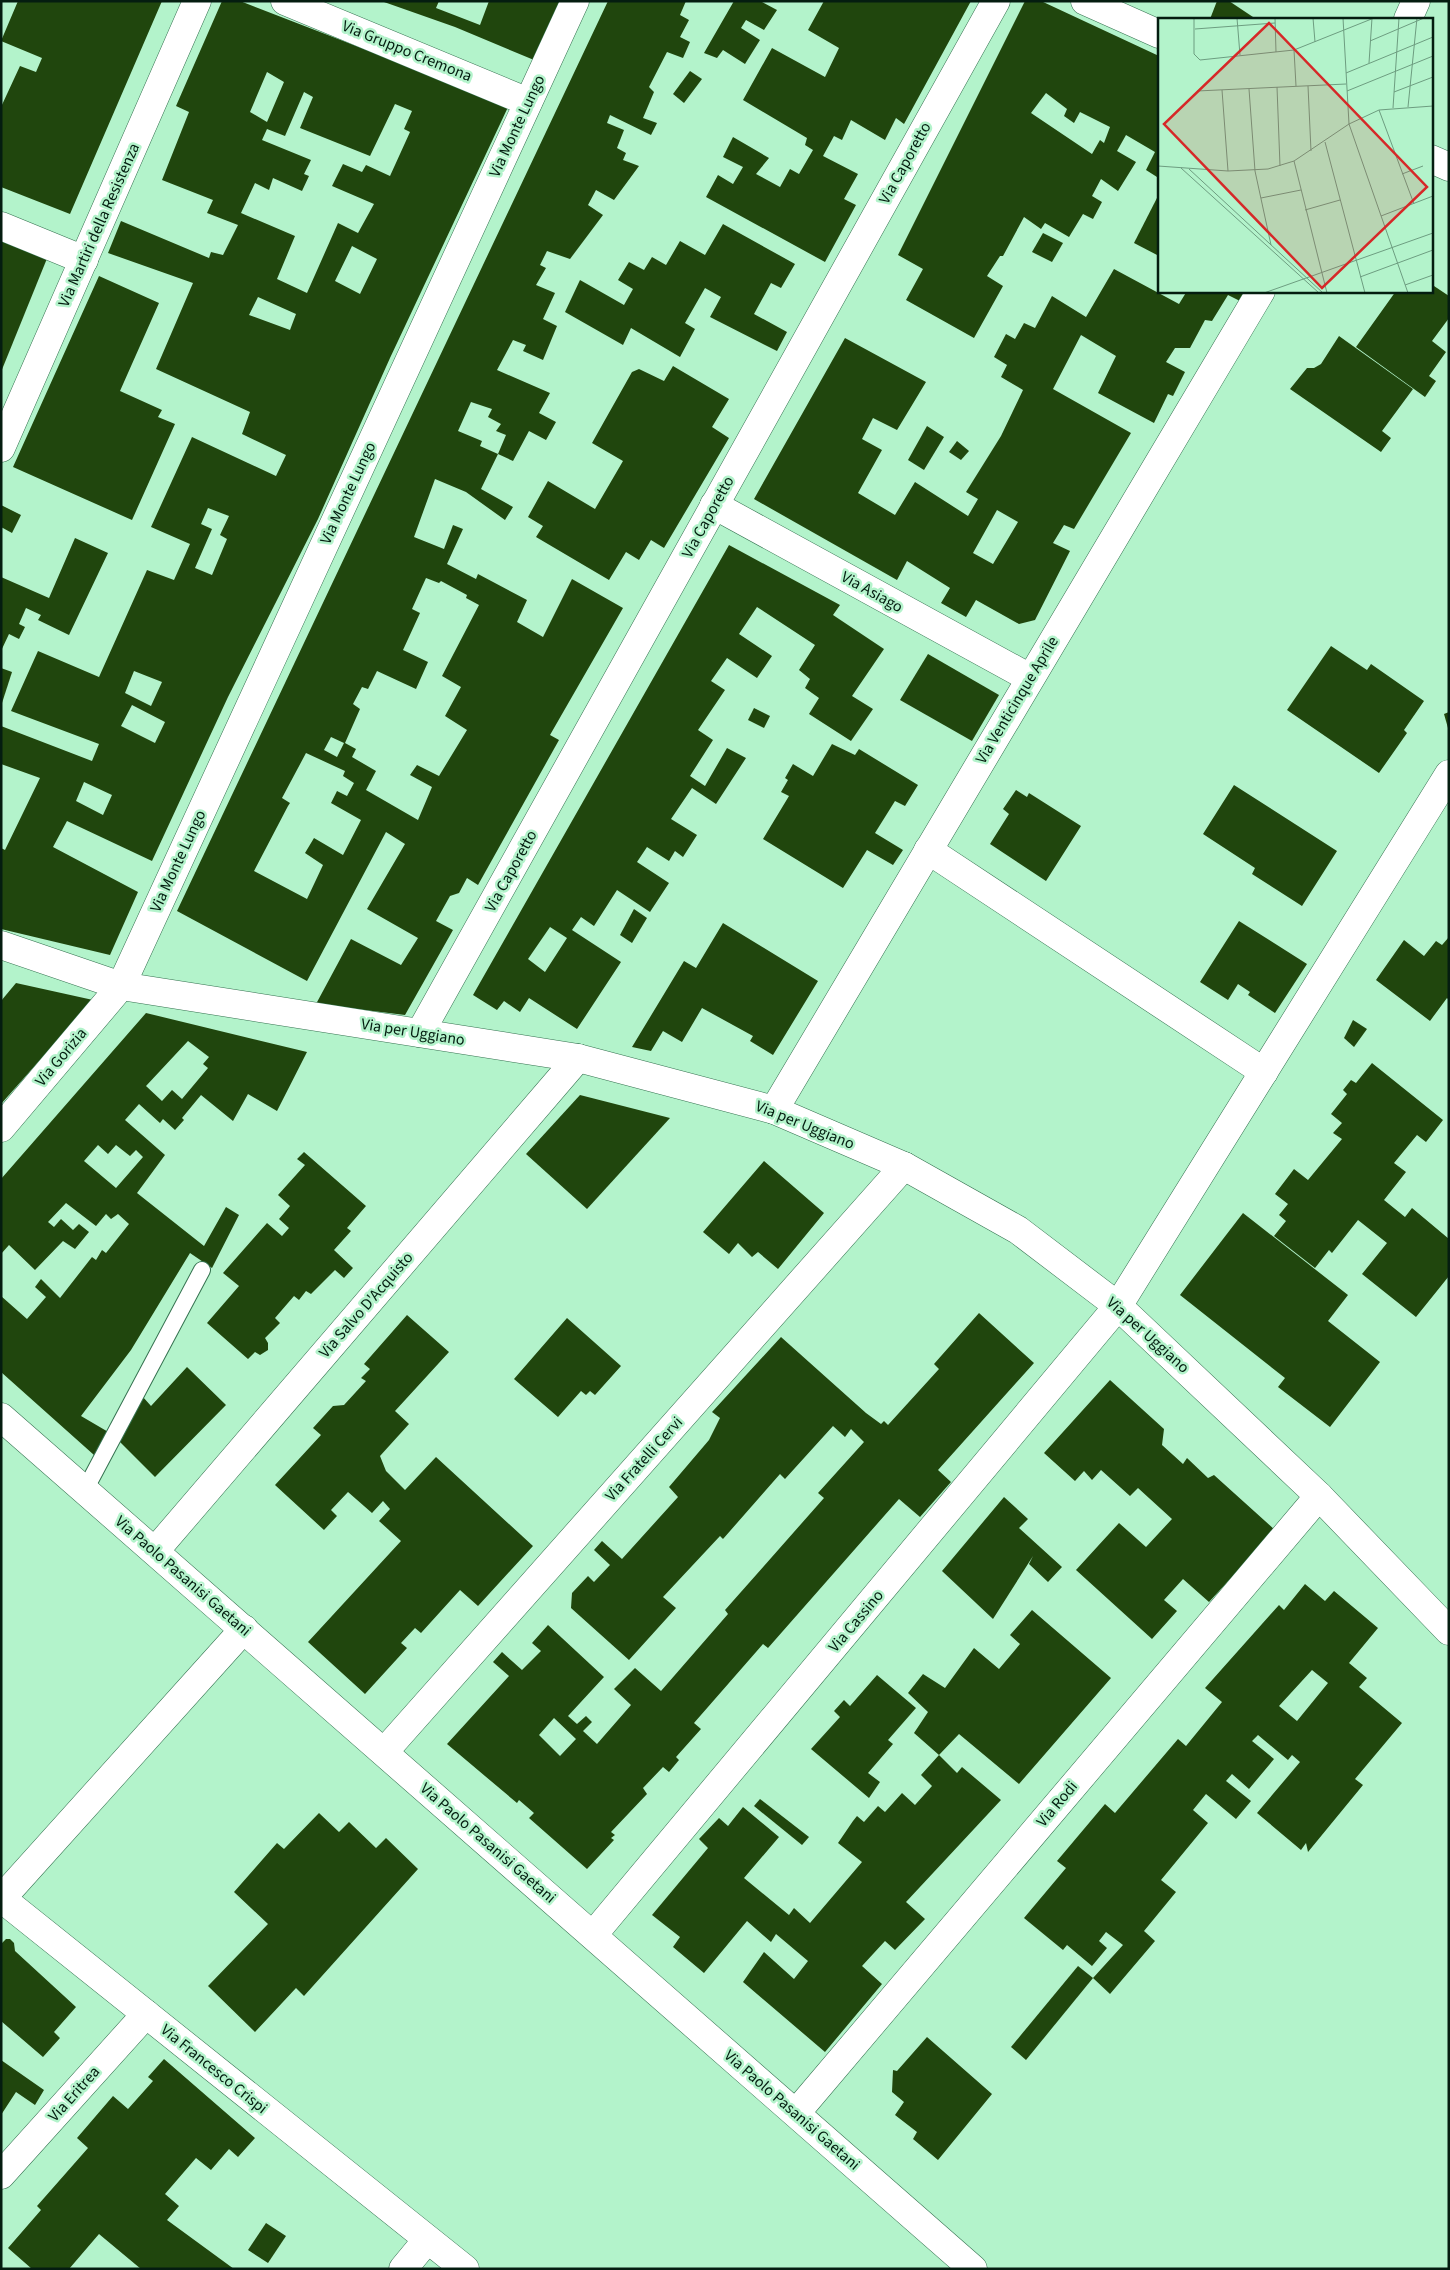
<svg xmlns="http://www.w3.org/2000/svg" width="1450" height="2270" viewBox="0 0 1450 2270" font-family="'Source Sans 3',sans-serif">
	<rect width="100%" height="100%" fill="#b3f3cb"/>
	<g fill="#20460d" fill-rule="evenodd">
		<polygon points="18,1 162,1 70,214 1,187 1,107 20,66 36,72 42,58 1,41"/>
		<path d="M222,1H240L509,105L390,358L318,519L228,697L152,861L67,821L53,847L138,892L110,955L1,929V848L5,850L40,778L1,764V726L92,761L99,744L11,711L38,651L99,677L147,570L174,580L190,544L151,527L192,437L276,476L286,455L242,434L250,412L156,369L193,283L108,253L121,221L209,258L211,252L223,255L238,225L207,213L213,200L162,180L189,112L176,106ZM267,72L284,82L267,122L250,112ZM304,92L313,97L300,128L370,156L395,104L412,111L404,129L410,132L390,176L366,165L362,172L343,164L332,186L374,204L358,233L338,223L307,293L277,279L295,236L241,213L255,183L269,190L273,178L302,191L309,176L304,174L311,160L262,140L267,129L285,136ZM352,246L377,259L360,294L335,281ZM258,297L296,314L290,330L249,315ZM208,508L229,516L220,535L227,539L212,575L195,568L212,529L201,524ZM134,671L162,682L151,706L125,693ZM132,705L165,722L155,743L121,726ZM84,782L112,795L103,815L76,801Z"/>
		<polygon points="439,1 436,8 480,25 489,1 561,1 534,60 455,27 384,2"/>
		<path d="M608,1H686L680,15L689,20L680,37L690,42L683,58L667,52L649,87L654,92L643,118L657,123L651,135L610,115L607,123L624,130L617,148L626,153L623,160L639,166L614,200L596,190L588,205L603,215L570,259L547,251L540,265L546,268L536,285L555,293L543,319L557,326L543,360L523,351L526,345L513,340L497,370L550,393L539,413L556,422L546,440L529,431L513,461L498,454L506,435L496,431L501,424L488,417L492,409L471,402L458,431L482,441L480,446L498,454L481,489L513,507L505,520L466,492L435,479L414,537L444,549L453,525L463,529L447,564L476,579L478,574L527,600L517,622L543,637L572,579L623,608L550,735L559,740L478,885L467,878L459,893L450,896L436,921L453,930L405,1015L316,1004L351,939L401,965L418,938L367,909L405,844L386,832L307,981L177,911ZM426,578L439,583L441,581L467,595L466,598L479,605L442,676L461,687L445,716L467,730L439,776L417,765L410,775L432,787L418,820L366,790L376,771L352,757L356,749L345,743L360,709L353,704L362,687L368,689L377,671L416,689L428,662L403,650L420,613L412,609ZM331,737L344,743L337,757L324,750ZM306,753L345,771L343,776L354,783L347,796L337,791L331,803L361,820L343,855L314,838L305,853L323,865L307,899L254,871L288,806L290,803L282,798Z"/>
		<polygon points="734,1 760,1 777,10 764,30 746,20 741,28 760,40 745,64 723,50 717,58 704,53"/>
		<polygon points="824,1 971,1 904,124 896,118 885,140 851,120 842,140 834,136 823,156 858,174 844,199 856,205 825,262 706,197 718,175 733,184 743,167 723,157 733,137 769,158 756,174 780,187 790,169 799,174 813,150 805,145 807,138 743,100 772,48 825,77 839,48 808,30"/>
		<path d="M1025,1H1041L1159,56V172L1157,177L1146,170L1155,152L1126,135L1117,151L1136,162L1118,191L1101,179L1092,196L1102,202L1093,219L1083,214L1069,237L1045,223L1041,229L1024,217L1003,256H1000L987,276L1003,286L974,338L906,300L923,269L898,255ZM1046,93L1067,109L1064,116L1074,123L1080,112L1110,127L1104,143L1100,140L1092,154L1031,113Z"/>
		<polygon points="1217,1 1229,1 1256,19 1210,19"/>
		<polygon points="690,71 702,79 684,103 673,94"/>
		<polygon points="1159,194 1159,256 1134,243"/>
		<polygon points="723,224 795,264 781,288 771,283 754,314 787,332 777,351 710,317 721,297 705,288 685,323 695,329 680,357 631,328 623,345 565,312 580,280 624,305 633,289 618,280 629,262 644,270 652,257 666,265 680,241 705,255"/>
		<polygon points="1043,233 1063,243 1052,262 1032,252"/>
		<polygon points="1,238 48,256 1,372"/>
		<path d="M1114,269L1179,304L1187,291H1250L1248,305L1228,295L1212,321L1205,320L1190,348H1175L1166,362L1185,372L1173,396L1168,394L1154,423L1098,393L1116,356L1081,335L1053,389L1131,433L1074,529L1064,525L1053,543L1070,551L1035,620L1019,624L976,600L966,617L941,603L950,588L907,561L897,580L754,499L845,338L926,382L897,430L873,418L862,439L882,450L858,493L895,515L915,482L968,516L978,499L966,492L1001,436L1023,390L1001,377L1007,365L994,357L1006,334L1015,339L1024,323L1035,328L1052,296L1086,317ZM997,510L1018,522L993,564L973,553Z"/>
		<polygon points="99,276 159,303 120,391 162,410 158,417 175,424 132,520 13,467"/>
		<polygon points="1431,284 1449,296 1449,318 1432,341 1446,352 1429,376 1436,381 1425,397 1356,347 1396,291 1431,291"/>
		<polygon points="1339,336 1413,389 1382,431 1391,438 1381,452 1290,389 1307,368 1314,368 1321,364"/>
		<polygon points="673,366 729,399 712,427 729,438 664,548 651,540 639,560 626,552 609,580 536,537 543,526 528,517 548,481 595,509 623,461 592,443 632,372 639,369 664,381"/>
		<polygon points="927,426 944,437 924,470 908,460"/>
		<polygon points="957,441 969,451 961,460 949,452"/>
		<polygon points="1,505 21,515 12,533 1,527"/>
		<polygon points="75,538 108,553 69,635 38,620 41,615 26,608 19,624 25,627 19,639 9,634 1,651 1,577 49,598"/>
		<path d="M729,545L840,605L833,615L884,649L852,696L873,709L851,741L809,714L819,698L805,688L810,679L799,670L815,645L757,607L739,634L772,656L757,678L727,658L711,681L725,690L698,730L713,740L690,776L705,786L727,748L746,758L716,804L692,788L671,819L697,835L683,857L675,851L669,861L647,847L637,862L669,883L650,912L617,890L594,926L581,917L572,930L621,962L577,1029L529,998L520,1012L504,1001L497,1010L473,995ZM550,927L567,938L545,972L528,959Z"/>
		<polygon points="1331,646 1367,670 1371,664 1424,701 1404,730 1407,733 1379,773 1287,710"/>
		<polygon points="928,654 999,695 972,741 900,700"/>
		<polygon points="1,668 12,672 2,703 1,703"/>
		<polygon points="754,708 770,716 764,728 748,720"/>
		<polygon points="1449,712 1449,728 1448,728 1444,714"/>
		<polygon points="832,744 855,755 859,749 918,785 905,806 895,801 875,833 903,850 893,865 867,850 843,888 763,839 789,796 781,792 788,780 785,778 793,764 813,776"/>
		<polygon points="1234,785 1337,851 1302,906 1252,874 1255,868 1203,834"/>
		<polygon points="1016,790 1027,797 1029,793 1081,826 1046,881 990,844 1009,814 1003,809"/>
		<polygon points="634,909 647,918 632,943 620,935"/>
		<polygon points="1239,921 1307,964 1275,1013 1248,995 1250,992 1238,984 1228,1000 1200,982"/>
		<polygon points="723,923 818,981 773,1055 750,1041 753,1036 702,1008 682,1042 663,1031 651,1051 632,1047 684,961 696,968"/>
		<polygon points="1449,937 1449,1000 1447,998 1430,1021 1376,980 1404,940 1424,956 1436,941 1442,945"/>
		<polygon points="16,983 93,1000 1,1104 1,1001"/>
		<path d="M146,1013L307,1052L277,1111L248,1094L233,1121L201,1095L182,1118L184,1120L175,1130L163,1119L160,1123L139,1104L125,1120L165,1155L137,1193L204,1246L226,1207L239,1215L212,1268L190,1253L131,1350L81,1416L110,1433L94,1455L1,1372V1296L27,1319L46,1297L35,1287L41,1279L60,1298L92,1257L96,1260L102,1250L106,1253L129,1224L118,1214L111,1219L106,1214L96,1226L66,1203L48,1222L54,1227L61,1219L73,1230L79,1224L89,1232L75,1249L63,1241L35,1270L9,1245L1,1254V1179ZM188,1041L209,1057L203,1064L208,1068L182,1099L172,1090L162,1101L146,1086ZM98,1145L108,1154L116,1145L130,1156L136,1150L143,1157L116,1188L84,1161Z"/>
		<polygon points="1353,1020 1367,1029 1354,1047 1344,1038"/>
		<polygon points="1372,1063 1443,1120 1426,1142 1417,1135 1394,1163 1406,1172 1384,1200 1405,1217 1412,1208 1449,1239 1449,1276 1416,1317 1362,1274 1387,1243 1358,1220 1332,1253 1329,1250 1315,1268 1274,1236 1286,1221 1279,1215 1288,1204 1275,1194 1294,1169 1308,1180 1342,1139 1333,1133 1342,1123 1331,1114 1347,1094 1343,1090 1351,1080 1356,1083"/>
		<polygon points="580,1095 670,1118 587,1209 526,1154"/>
		<polygon points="304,1152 366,1206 347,1228 351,1231 334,1250 353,1268 344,1278 335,1270 311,1294 306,1291 299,1300 294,1296 275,1318 280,1323 265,1338 268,1343 268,1350 260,1355 255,1352 248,1359 207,1323 239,1286 223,1273 267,1223 282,1236 289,1228 279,1219 290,1206 278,1195 305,1165 297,1159"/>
		<polygon points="764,1161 824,1213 778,1269 758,1252 752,1257 738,1243 729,1254 703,1232"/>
		<polygon points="1243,1213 1348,1295 1328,1321 1380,1362 1330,1427 1278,1387 1285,1378 1180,1295"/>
		<path d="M979,1313L1034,1363L938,1470L951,1482L920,1517L899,1499L768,1648L763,1644L694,1723L701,1729L676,1757L679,1760L669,1772L663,1767L643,1788L647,1794L611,1832L615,1835L611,1838L614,1840L587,1869L529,1818L534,1813L519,1800L517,1803L447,1744L509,1676L493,1662L502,1652L522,1670L541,1651L532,1643L548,1625L604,1677L568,1716L577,1724L586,1716L592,1722L583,1731L597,1744L631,1705L614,1689L635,1668L661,1691L728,1614L725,1610L824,1498L818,1493L864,1442L851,1429L845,1437L833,1426L785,1479L780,1474L723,1539L720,1536L663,1597L676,1608L629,1660L571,1608L572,1593L588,1576L594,1582L610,1565L594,1550L602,1541L622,1559L678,1497L669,1487L709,1440L720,1418L712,1412L781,1337L866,1413L881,1424L884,1421L888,1425L939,1369L934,1364ZM554,1718L576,1739L560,1756L539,1735Z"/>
		<polygon points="407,1315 449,1352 395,1411 409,1424 380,1456 386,1471 405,1490 436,1457 533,1546 478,1606 460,1590 421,1633 415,1628 401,1643 407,1648 365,1694 308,1642 401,1541 379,1521 390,1509 383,1501 372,1513 348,1492 331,1510 337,1516 324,1530 275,1485 321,1435 313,1428 333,1406 344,1405 366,1381 361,1378 370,1369 364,1364"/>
		<polygon points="567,1318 621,1366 595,1395 590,1391 586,1395 581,1391 558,1417 514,1379"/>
		<polygon points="187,1367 226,1405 155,1477 119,1441 143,1397 151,1406"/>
		<polygon points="1110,1380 1164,1429 1162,1445 1183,1464 1187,1458 1208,1478 1214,1475 1275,1530 1209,1602 1183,1579 1164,1600 1177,1611 1152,1639 1076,1570 1119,1523 1146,1547 1172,1519 1138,1488 1130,1496 1101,1470 1092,1480 1084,1471 1075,1481 1044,1453"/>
		<polygon points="1004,1497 1028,1519 1019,1528 1062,1567 1048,1582 1029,1564 1033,1556 993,1619 942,1571"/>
		<path d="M1305,1584L1325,1601L1334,1591L1378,1628L1349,1663L1367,1678L1359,1687L1402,1723L1355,1779L1363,1785L1308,1852L1306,1843L1301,1850L1257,1813L1300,1762L1292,1755L1288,1760L1258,1735L1252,1741L1274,1759L1249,1789L1232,1774L1226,1781L1251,1801L1236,1819L1206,1794L1193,1810L1208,1823L1161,1880L1176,1892L1144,1931L1155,1941L1110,1994L1093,1978L1123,1945L1106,1932L1099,1941L1107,1948L1092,1966L1067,1945L1063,1950L1024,1918L1066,1868L1057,1861L1105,1804L1115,1813L1178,1739L1186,1746L1222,1702L1205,1688L1279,1605L1284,1610ZM1312,1670L1328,1683L1297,1721L1279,1706Z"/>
		<polygon points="1032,1610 1111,1678 1019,1784 959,1734 939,1755 914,1733 928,1712 908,1693 923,1674 945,1688 974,1648 999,1669 1020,1644 1010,1635"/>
		<polygon points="877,1675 916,1708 888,1740 893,1744 868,1773 880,1782 869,1798 811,1749 840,1717 834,1711 844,1700 850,1706"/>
		<polygon points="939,1755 957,1773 962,1767 1001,1800 906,1902 925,1919 895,1950 885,1941 862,1966 882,1984 825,2052 743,1982 764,1952 794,1979 808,1961 776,1934 771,1942 747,1921 704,1973 673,1947 680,1937 652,1915 708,1848 699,1839 719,1818 728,1826 743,1807 779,1837 744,1878 789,1915 794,1908 810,1923 862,1862 838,1843 853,1821 857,1816 864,1822 878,1806 885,1812 902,1793 915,1805 932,1786 921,1775"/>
		<polygon points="760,1799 809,1837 802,1845 754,1806"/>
		<polygon points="319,1813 339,1832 349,1822 376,1848 386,1838 418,1869 304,1996 296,1988 255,2032 208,1986 268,1924 234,1892 277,1843 284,1849"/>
		<polygon points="6,1939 10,1939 14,1943 15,1951 76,2007 54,2032 60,2038 43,2057 1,2021 1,1944"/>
		<polygon points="1078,1966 1093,1978 1026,2060 1011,2047"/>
		<polygon points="927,2037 992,2094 938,2160 913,2139 917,2132 895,2115 904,2102 892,2092 893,2070 897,2071"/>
		<polygon points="164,2059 255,2138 238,2157 229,2149 211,2170 196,2158 165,2194 179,2206 167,2220 234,2269 141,2269 99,2234 69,2269 32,2269 8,2248 41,2210 37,2206 88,2148 77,2138 113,2096 128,2109 153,2081 148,2077"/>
		<polygon points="1,2060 44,2090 35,2105 16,2092 1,2115"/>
		<polygon points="266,2223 286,2236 268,2263 248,2250"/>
	</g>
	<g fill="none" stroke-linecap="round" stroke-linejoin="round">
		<g stroke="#357250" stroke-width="18">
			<polyline id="lane" points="85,1490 202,1270"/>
		</g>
		<g stroke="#357250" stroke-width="29">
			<g id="street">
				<polyline points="285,1 528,102"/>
				<polyline points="1085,1 1159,34"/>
				<polyline points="1408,19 1416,1"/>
				<polyline points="1431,159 1449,167"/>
				<polyline points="1,226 84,260"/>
				<polyline points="1,448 197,1"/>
				<polyline points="714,505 1030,678"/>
				<polyline points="928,850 1264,1072"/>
				<polyline points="420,1033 996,1"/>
				<polyline points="774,1110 1261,291"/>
				<polyline points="1,1128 121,986 575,1"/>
				<polyline points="1,1417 973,2269"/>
				<polyline points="155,1551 578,1058"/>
				<polyline points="384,1752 904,1166"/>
				<polyline points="1,1898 465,2269"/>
				<polyline points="2,1898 244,1629"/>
				<polyline points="593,1935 1118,1306 1449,774"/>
				<polyline points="796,2113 1319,1496"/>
				<polyline points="1,2175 146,2014"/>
				<polyline points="403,2269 427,2240"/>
			</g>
		</g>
		<g stroke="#357250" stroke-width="29">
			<polyline id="secondary" points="1,945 121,986 578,1058 774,1110 904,1166 1018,1230 1118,1306 1319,1496 1449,1631"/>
		</g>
		<use href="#lane" stroke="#fff" stroke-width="16"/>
		<use href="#street" stroke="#fff" stroke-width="28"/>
		<use href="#secondary" stroke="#fff" stroke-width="28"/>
	</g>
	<g text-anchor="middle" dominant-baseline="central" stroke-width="5" stroke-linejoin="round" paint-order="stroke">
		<g font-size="16" fill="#041d10" stroke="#b3f3cb">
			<text transform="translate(407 51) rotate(22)">Via Gruppo Cremona</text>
			<text transform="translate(517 126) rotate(-65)">Via Monte Lungo</text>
			<text transform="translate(905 163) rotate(-61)">Via Caporetto</text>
			<text transform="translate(99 225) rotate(-66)">Via Martiri della Resistenza</text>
			<text transform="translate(348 493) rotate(-65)">Via Monte Lungo</text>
			<text transform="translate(708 517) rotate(-61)">Via Caporetto</text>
			<text transform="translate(872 592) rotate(29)">Via Asiago</text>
			<text transform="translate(1017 700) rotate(-59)">Via Venticinque Aprile</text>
			<text transform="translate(178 861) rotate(-65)">Via Monte Lungo</text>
			<text transform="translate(511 871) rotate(-61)">Via Caporetto</text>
			<text transform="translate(413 1032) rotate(9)">Via per Uggiano</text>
			<text transform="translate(61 1057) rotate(-50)">Via Gorizia</text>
			<text transform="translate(805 1125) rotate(22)">Via per Uggiano</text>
			<text transform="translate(366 1305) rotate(-49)">Via Salvo D'Acquisto</text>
			<text transform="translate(1148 1335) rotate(42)">Via per Uggiano</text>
			<text transform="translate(644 1459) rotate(-48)">Via Fratelli Cervi</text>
			<text transform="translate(183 1576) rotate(41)">Via Paolo Pasanisi Gaetani</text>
			<text transform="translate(856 1621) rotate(-50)">Via Cassino</text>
			<text transform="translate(1057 1804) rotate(-50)">Via Rodi</text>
			<text transform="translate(488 1843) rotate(41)">Via Paolo Pasanisi Gaetani</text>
			<text transform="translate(214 2069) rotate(39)">Via Francesco Crispi</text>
			<text transform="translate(74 2094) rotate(-48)">Via Eritrea</text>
			<text transform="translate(792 2110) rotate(41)">Via Paolo Pasanisi Gaetani</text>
		</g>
	</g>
	<g transform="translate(1158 18)">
		<rect width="275" height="275" fill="#b3f3cb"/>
		<path fill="none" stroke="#6d9d80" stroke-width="1" d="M36,0V36L42,42L136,32L216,0M79,0L82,37M117,0L118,34M155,0L157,24M185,0L191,106L250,275M37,11L117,5M212,23L266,0M136,32L138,68M211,45L214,0M188,55L275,19M150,68L153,133M119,69L122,148M91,71L97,153L113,227M64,72L70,153M39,73L188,66M189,73L275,38M236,74L275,59M250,89L259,0M235,90L241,0M221,92L256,186M167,124L207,275M136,143L169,275M0,148L70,153L110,151L136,143L191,106L221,92L275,88M23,150L161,275M31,151L165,275M244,156L265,148M103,180L143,172M147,192L182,182M223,198L275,178M202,259L275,232M247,267L275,257M106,275L275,215"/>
		<path fill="#d62828" fill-opacity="0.15" stroke="#d62828" stroke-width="2.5" d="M111,5L269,169L164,270L6,106Z"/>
		<rect width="275" height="275" fill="none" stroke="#041d10" stroke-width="2.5"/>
	</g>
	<rect width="1450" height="2270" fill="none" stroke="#041d10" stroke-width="5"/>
</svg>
